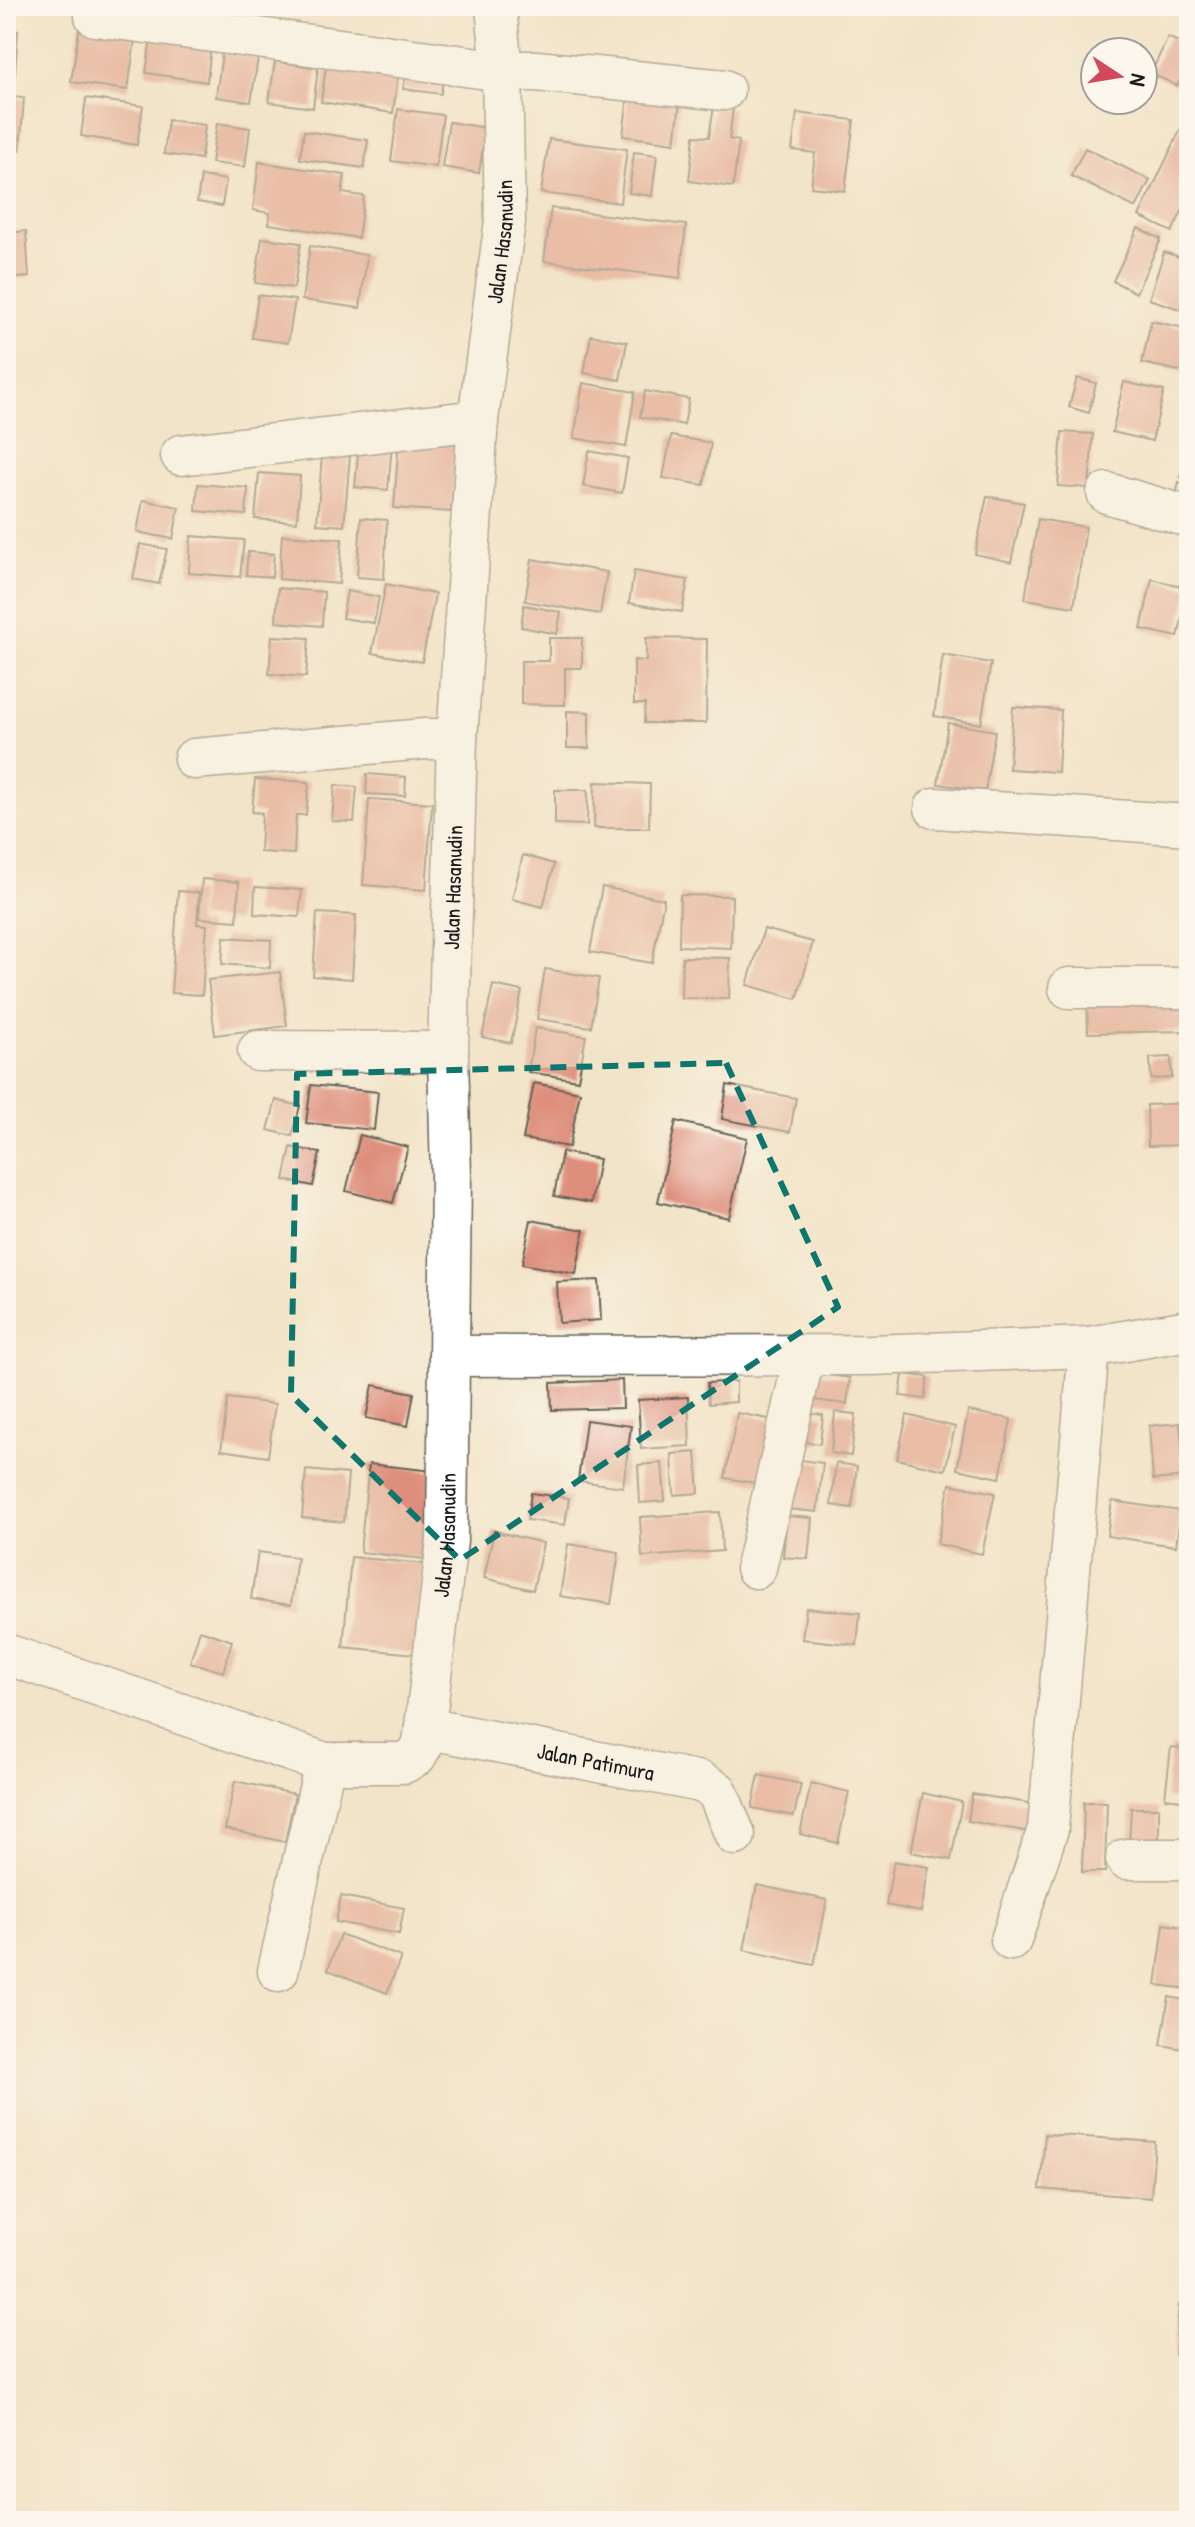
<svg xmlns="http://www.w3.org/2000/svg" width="1195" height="2527" viewBox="0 0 1195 2527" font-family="'Patrick Hand',sans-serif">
	<rect width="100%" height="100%" fill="#fbf7ec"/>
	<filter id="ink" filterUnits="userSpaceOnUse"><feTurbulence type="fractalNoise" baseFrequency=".0125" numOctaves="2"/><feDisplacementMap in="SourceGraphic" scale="16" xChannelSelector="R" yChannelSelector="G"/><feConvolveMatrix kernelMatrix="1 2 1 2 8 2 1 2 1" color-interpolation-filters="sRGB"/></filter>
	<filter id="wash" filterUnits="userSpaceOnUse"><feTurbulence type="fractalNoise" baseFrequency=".006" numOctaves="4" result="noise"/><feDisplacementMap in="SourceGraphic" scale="32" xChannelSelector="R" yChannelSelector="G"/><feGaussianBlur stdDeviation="1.8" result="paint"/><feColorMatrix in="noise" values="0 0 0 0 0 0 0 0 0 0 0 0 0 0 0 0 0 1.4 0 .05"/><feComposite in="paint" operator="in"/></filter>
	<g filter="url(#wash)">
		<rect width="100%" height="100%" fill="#f2e4c8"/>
		<g id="blocks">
			<g fill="#de8e7c">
				<polygon points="80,23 136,32 128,90 71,82"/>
				<polygon points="6,30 18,31 14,86 6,86"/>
				<polygon points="151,37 211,45 207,82 146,73"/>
				<polygon points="1168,37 1189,48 1189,62 1177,86 1151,73"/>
				<polygon points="328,52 400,62 393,113 321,102"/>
				<polygon points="222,53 258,58 251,102 216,97"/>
				<polygon points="275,61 318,68 313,108 269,102"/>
				<polygon points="407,67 444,72 441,94 403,89"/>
				<polygon points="6,96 24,98 20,150 6,149"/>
				<polygon points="628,96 680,103 675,143 623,136"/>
				<polygon points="86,98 143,106 137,145 81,136"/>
				<polygon points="714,106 733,109 729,139 739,141 733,187 689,181 694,136 709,137"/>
				<polygon points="398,109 443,115 436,167 391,161"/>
				<polygon points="797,113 854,120 845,191 811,187 815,153 792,150"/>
				<polygon points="1186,118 1189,119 1189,197 1172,232 1139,216"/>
				<polygon points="168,120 205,125 201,159 164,154"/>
				<polygon points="449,122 486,128 479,173 442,167"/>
				<polygon points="217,123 250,128 245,167 211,163"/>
				<polygon points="304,131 368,140 364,168 300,159"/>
				<polygon points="549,139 627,149 620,203 541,193"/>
				<polygon points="1085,148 1150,180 1136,208 1071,176"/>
				<polygon points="634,152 657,155 652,196 629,193"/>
				<polygon points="259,162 345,175 342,193 364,196 358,238 269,224 270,213 253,210"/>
				<polygon points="201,176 226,180 222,206 197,202"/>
				<polygon points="551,208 686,225 680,278 544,261"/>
				<polygon points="1138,228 1161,239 1136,293 1113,281"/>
				<polygon points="26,231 29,277 6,279 6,233"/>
				<polygon points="262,238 301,243 294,288 255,283"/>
				<polygon points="310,246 367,255 360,308 302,300"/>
				<polygon points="1164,252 1189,260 1189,312 1149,299"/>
				<polygon points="258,295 295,300 288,343 252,338"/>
				<polygon points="1151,321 1189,329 1189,373 1142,363"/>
				<polygon points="591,335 627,342 620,380 584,373"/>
				<polygon points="1077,378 1096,383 1089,413 1069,407"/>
				<polygon points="1124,382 1164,391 1152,441 1112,432"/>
				<polygon points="583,383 635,392 626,447 574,438"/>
				<polygon points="645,391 689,399 684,425 640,417"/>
				<polygon points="1062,432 1093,434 1089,488 1058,486"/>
				<polygon points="671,436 711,443 704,485 663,478"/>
				<polygon points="399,437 457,441 451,512 394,508"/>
				<polygon points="359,442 392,444 388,490 355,487"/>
				<polygon points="1188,444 1189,444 1189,479 1180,477"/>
				<polygon points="589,451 628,458 622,493 583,486"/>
				<polygon points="322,454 350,456 344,526 317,524"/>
				<polygon points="259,473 300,476 297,522 255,519"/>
				<polygon points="1179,482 1189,485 1189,512 1173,508"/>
				<polygon points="198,484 248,488 246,515 196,511"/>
				<polygon points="987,496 1024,503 1011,562 975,554"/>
				<polygon points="143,500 179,507 173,539 137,532"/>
				<polygon points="361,518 387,520 384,579 357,577"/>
				<polygon points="1038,519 1086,527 1074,607 1025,599"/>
				<polygon points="282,535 342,539 339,584 279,579"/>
				<polygon points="191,536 244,540 240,577 189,573"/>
				<polygon points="140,544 167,549 159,584 133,579"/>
				<polygon points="248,552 274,554 272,577 246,575"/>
				<polygon points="532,559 607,572 600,614 525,601"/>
				<polygon points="634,571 688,580 682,612 629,603"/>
				<polygon points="1152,579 1189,588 1178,637 1141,629"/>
				<polygon points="386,584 435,594 422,662 372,653"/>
				<polygon points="278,588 324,592 322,626 276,622"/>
				<polygon points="347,591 379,597 374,623 342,618"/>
				<polygon points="524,605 561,612 557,634 521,627"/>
				<polygon points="272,636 309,638 306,677 269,674"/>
				<polygon points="549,638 582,638 582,668 565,668 565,705 521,704 521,661 549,661"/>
				<polygon points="646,638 707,639 706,723 644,723 645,704 634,704 634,660 646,661"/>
				<polygon points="943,655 991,663 981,724 934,716"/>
				<polygon points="1013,707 1061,710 1058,772 1009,769"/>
				<polygon points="567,711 589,712 589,748 567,748"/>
				<polygon points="948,723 995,731 985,791 938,784"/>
				<polygon points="367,774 406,777 405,796 366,794"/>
				<polygon points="255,779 309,782 306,815 296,815 294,854 260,852 262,813 252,812"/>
				<polygon points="595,782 650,784 649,828 594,828"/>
				<polygon points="335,785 357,787 354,822 332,821"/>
				<polygon points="555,790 588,790 587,825 555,824"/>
				<polygon points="369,799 432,803 426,890 363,885"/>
				<polygon points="523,855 554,864 543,907 512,899"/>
				<polygon points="202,879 239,882 237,921 199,918"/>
				<polygon points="255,887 302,890 299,917 254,914"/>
				<polygon points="602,887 664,899 652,963 590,952"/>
				<polygon points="178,891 199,893 197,924 207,925 202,995 171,993"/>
				<polygon points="680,895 732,896 731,948 679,946"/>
				<polygon points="317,913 356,915 352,979 313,976"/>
				<polygon points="764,929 813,942 797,999 747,985"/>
				<polygon points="224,937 271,940 270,968 222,964"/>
				<polygon points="682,957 730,958 729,999 681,998"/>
				<polygon points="545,969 599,978 591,1027 537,1019"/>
				<polygon points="280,972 287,1026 215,1035 208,980"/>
				<polygon points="493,985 522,991 511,1043 482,1037"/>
				<polygon points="1187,992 1188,1031 1088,1033 1087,995"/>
				<polygon points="535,1028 586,1036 578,1080 528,1072"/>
				<polygon points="1171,1057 1172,1078 1151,1079 1150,1058"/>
				<polygon points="534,1083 580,1092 569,1147 523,1139"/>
				<polygon points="311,1085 378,1092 374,1130 306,1123"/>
				<polygon points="727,1085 796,1098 790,1132 722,1119"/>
				<polygon points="276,1100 300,1106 292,1136 268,1130"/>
				<polygon points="1189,1103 1189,1145 1148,1146 1147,1105"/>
				<polygon points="676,1121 747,1138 729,1218 658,1202"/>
				<polygon points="360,1135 408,1147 393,1203 346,1191"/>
				<polygon points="291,1147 320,1153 313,1186 284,1180"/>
				<polygon points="562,1152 599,1159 591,1203 554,1196"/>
				<polygon points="531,1220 584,1230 576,1274 522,1264"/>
				<polygon points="599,1280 601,1320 559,1323 557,1282"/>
				<polygon points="816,1373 850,1378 847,1404 813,1400"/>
				<polygon points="903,1374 928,1377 925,1399 900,1396"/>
				<polygon points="622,1380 623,1408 552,1410 551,1383"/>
				<polygon points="736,1381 736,1402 709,1404 707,1383"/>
				<polygon points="373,1385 414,1393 408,1426 366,1418"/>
				<polygon points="688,1397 690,1446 641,1449 638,1400"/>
				<polygon points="228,1398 275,1404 268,1457 221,1450"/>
				<polygon points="968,1411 1011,1419 1000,1478 957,1469"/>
				<polygon points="835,1412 856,1414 851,1456 831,1453"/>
				<polygon points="737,1413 779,1421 767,1485 725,1478"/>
				<polygon points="807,1413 823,1415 820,1444 804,1442"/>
				<polygon points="907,1415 955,1427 945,1470 897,1459"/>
				<polygon points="586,1420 631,1426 623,1487 578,1481"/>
				<polygon points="1180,1423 1185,1477 1153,1480 1149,1426"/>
				<polygon points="696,1452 699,1493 674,1495 672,1454"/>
				<polygon points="793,1459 823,1463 817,1512 788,1509"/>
				<polygon points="662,1463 665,1501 640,1503 638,1465"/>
				<polygon points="836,1463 857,1466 852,1508 831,1505"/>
				<polygon points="369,1464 433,1471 424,1559 360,1552"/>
				<polygon points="306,1470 348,1474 344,1522 302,1518"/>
				<polygon points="950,1484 995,1493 982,1554 937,1544"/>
				<polygon points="531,1493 569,1498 565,1525 527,1520"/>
				<polygon points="1112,1501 1181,1511 1176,1546 1107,1536"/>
				<polygon points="720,1512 722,1551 642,1557 640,1517"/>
				<polygon points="787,1516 812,1518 808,1559 783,1557"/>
				<polygon points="494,1531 543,1543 533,1590 484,1578"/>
				<polygon points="568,1544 619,1552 611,1604 560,1596"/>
				<polygon points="258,1552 297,1557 291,1605 251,1599"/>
				<polygon points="351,1557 424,1564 415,1654 343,1647"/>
				<polygon points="806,1608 860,1613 857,1645 802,1639"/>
				<polygon points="200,1630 232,1641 223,1672 190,1662"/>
				<polygon points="1171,1747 1189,1749 1189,1801 1165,1798"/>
				<polygon points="759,1775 801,1784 794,1816 752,1808"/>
				<polygon points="235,1781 295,1794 285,1842 225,1829"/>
				<polygon points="811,1783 849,1792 838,1843 800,1834"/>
				<polygon points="923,1793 962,1802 951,1860 911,1852"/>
				<polygon points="972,1794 1035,1804 1030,1832 968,1821"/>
				<polygon points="1084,1802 1107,1802 1105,1872 1082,1872"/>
				<polygon points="1131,1808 1159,1808 1159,1846 1129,1845"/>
				<polygon points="894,1861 929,1867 921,1912 886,1905"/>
				<polygon points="757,1885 827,1900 814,1965 744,1950"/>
				<polygon points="341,1896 404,1908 399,1934 336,1922"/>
				<polygon points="1164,1924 1189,1928 1189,1989 1156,1985"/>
				<polygon points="340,1934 401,1957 387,1993 328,1970"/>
				<polygon points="1169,1997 1189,2001 1189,2050 1161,2045"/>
				<polygon points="1045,2134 1155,2142 1151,2198 1040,2189"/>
				<polygon points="1179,2305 1189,2306 1189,2356 1175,2355"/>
			</g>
		</g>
	</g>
	<g filter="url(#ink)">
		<use href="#blocks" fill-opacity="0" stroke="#676258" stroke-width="2"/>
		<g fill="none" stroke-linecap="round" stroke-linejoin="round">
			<g stroke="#676258" stroke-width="43">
				<g id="minor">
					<polyline points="95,16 502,71 536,71 724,90"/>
					<polyline points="181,455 478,420"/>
					<polyline points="1107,493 1189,517"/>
					<polyline points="194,759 425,739 457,739"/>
					<polyline points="935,808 1189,825"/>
					<polyline points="1069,988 1189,988"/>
					<polyline points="258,1051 448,1052"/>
					<polyline points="449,1356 871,1355 1089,1347 1189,1330"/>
					<polyline points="756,1568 804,1357"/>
					<path id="s1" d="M6,1654L325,1763H404L416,1756L423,1744L447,1541L451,1177L448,1052L457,739L478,420L505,221L502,71L496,6"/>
					<path id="s2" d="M425,1728L701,1782L717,1791L735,1835"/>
					<polyline points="1126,1859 1189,1859"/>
					<polyline points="1011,1940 1048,1829 1089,1347"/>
					<polyline points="278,1971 325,1763"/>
				</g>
			</g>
			<use href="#minor" stroke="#fff" stroke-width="40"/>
		</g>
	</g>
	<path d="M0 0H1195V2527H0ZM726,1063L838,1307L460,1560L291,1395L297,1074Z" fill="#f2e4c8" fill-opacity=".55" fill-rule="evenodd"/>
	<path fill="none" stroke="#0f766e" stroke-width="6" stroke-dasharray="16 10" stroke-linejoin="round" d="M726,1063L838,1307L460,1560L291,1395L297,1074Z"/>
	<g text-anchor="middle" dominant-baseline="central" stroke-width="7" stroke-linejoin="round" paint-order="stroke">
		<g font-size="22" fill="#1c1c1c" stroke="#fbf7ec">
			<text stroke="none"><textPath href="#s1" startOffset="1950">Jalan Hasanudin</textPath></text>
			<text stroke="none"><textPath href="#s1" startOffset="1302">Jalan Hasanudin</textPath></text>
			<text stroke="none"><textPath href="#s1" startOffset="654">Jalan Hasanudin</textPath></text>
			<text stroke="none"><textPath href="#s2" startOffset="174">Jalan Patimura</textPath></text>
		</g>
	</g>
	<rect width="1195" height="2527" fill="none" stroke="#fbf7ec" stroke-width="32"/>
	<g transform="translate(1119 76) rotate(102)"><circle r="38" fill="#fbf7ec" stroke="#a29f99" stroke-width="2"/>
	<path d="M0-6L14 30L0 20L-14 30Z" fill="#d1495b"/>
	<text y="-12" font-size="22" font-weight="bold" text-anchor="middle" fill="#1c1c1c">N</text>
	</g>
</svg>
